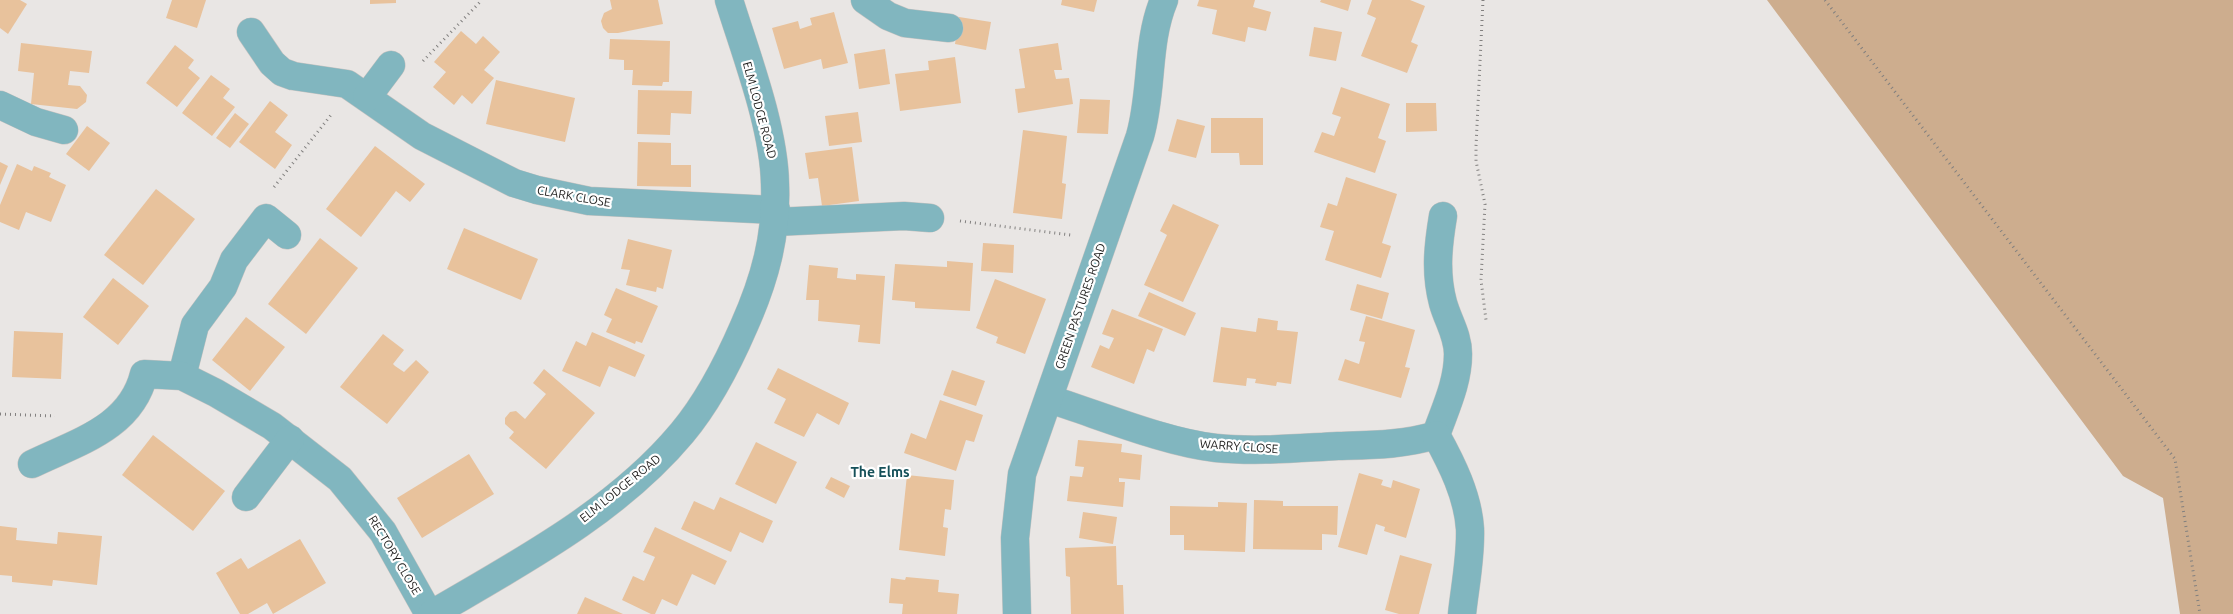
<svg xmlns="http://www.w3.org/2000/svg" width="2233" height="614" viewBox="0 0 2233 614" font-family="Ubuntu,sans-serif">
	<rect width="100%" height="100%" fill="#e9e6e4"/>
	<polygon fill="#cdad8e" points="1767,0 2233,0 2233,614 2180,614 2163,498 2123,476"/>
	<g fill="#e8c29c">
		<polygon points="0,0 20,0 27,4 8,34 0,28"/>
		<polygon points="172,0 206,0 197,28 166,18"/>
		<polygon points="370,0 396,0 396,3 370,4"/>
		<polygon points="610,0 658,0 663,24 618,33 608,33 603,28 601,21 604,13 612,9"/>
		<polygon points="1062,0 1097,0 1094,12 1061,5"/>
		<polygon points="1199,0 1255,0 1253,7 1271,12 1266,31 1248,27 1245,42 1212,34 1217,10 1197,6"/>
		<polygon points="1321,0 1351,0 1348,11 1320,2"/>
		<polygon points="1372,0 1410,0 1425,6 1411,42 1418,45 1407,73 1361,56 1376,18 1367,14"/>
		<polygon points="834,12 848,63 823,69 821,59 784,69 772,28 798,21 800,29 812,25 810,18"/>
		<polygon points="959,17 991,22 986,50 955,44"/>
		<polygon points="1314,27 1342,32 1336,61 1309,56"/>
		<polygon points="461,31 476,44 483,36 500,52 484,70 494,78 472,104 462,95 454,105 433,87 446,72 434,62"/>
		<polygon points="610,39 670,41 669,82 663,82 662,86 632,85 633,70 624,70 624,60 609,59"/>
		<polygon points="21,43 92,51 89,73 70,71 68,85 80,86 87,95 86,102 77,109 31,104 34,73 18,71"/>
		<polygon points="1058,43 1062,70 1054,70 1056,79 1069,78 1073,104 1018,113 1015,89 1025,88 1019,49"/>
		<polygon points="175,45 194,60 188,68 200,78 177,107 146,83"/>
		<polygon points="885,49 890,84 859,89 854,54"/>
		<polygon points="955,57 961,103 900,111 895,74 929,70 928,61"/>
		<polygon points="211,75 230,89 223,98 235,107 212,136 182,113"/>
		<polygon points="496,80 575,98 565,142 486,124"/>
		<polygon points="1341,87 1390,104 1378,138 1386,141 1375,173 1314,152 1322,132 1334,136 1341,117 1332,114"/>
		<polygon points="638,90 692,91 691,114 671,113 670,135 637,134"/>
		<polygon points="1080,99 1110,100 1108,134 1077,133"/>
		<polygon points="270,101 288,115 275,132 292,145 275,169 239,142"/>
		<polygon points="1406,103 1436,103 1437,131 1406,132"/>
		<polygon points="858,112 862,142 829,146 825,116"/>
		<polygon points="235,113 249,124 230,148 216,138"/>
		<polygon points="1211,118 1263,118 1263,165 1240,165 1239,153 1211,153"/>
		<polygon points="1177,119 1205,126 1196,158 1168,151"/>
		<polygon points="87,126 110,143 89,171 66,154"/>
		<polygon points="1023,130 1067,136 1062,183 1066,184 1062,219 1013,213"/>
		<polygon points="638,142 671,143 671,165 691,165 691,187 637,186"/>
		<polygon points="375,146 425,184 410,202 396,191 361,237 326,209"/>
		<polygon points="852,147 859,201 822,206 818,178 809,179 805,153"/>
		<polygon points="0,162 8,166 0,185"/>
		<polygon points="17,164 32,171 34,166 51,173 49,177 66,185 51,222 26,212 19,230 0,222 0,205"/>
		<polygon points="1346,177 1397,194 1382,243 1391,246 1381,278 1325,260 1334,231 1320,227 1328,203 1337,206"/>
		<polygon points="156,189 195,219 143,285 104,255"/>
		<polygon points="1173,204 1219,225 1183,302 1144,285 1167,235 1160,231"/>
		<polygon points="464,228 538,259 521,300 447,269"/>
		<polygon points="320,238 358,268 306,334 268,304"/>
		<polygon points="628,239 672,250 663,289 657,287 656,292 626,285 630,270 621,269"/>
		<polygon points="983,243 1014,245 1013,273 981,271"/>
		<polygon points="947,261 973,263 970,311 915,308 915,302 892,300 895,264 947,267"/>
		<polygon points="809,265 838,268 837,278 856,280 856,274 885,276 880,344 858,342 860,325 818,321 819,300 806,300"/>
		<polygon points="113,278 149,306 118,345 83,317"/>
		<polygon points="995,279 1046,299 1025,354 996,343 998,337 976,328"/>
		<polygon points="1357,284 1389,293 1382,319 1350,310"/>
		<polygon points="616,288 658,306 642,343 636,341 635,344 606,332 612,319 604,315"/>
		<polygon points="1149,292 1196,313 1185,336 1138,316"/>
		<polygon points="1112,309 1163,329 1154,352 1147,349 1134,384 1091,367 1100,345 1109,349 1114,338 1102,334"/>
		<polygon points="1366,316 1415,330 1405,367 1410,368 1401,398 1338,380 1345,359 1359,364 1365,342 1359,341"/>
		<polygon points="246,317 285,347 250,391 212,360"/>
		<polygon points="1258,318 1278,321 1277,330 1298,332 1291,384 1277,382 1276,386 1255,383 1256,379 1247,378 1246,386 1213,382 1221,327 1256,332"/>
		<polygon points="14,331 63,333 61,379 12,377"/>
		<polygon points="592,332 645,355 635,377 609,366 600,387 562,371 576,341 586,346"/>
		<polygon points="383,334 404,350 393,364 395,366 404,372 416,360 429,372 387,424 340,387"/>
		<polygon points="778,368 849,403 839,425 817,413 804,437 774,423 786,399 767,389"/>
		<polygon points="544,369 595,413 546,469 509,438 514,432 505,424 505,418 510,412 516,411 525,419 546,394 533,383"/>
		<polygon points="952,370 985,381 976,406 943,395"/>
		<polygon points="940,400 983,415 974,442 966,440 956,471 904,453 911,433 926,439"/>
		<polygon points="153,435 225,491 193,531 122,475"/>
		<polygon points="1078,440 1122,444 1121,452 1142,455 1140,480 1119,478 1119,482 1125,482 1123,507 1067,501 1070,476 1082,477 1084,467 1075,466"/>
		<polygon points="756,442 797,462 776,504 735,484"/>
		<polygon points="469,454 494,494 422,538 397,498"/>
		<polygon points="1359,473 1383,480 1381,485 1391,488 1393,480 1420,489 1406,538 1384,531 1385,527 1376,524 1367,555 1338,547"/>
		<polygon points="907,475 954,480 951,510 945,509 943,527 948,528 945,556 899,550"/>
		<polygon points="831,477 850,486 844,498 825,488"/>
		<polygon points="720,497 773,521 763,543 740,532 731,552 681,529 694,501 714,510"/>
		<polygon points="1254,500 1283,501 1283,506 1338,506 1337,535 1322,534 1322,550 1253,549"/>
		<polygon points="1218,502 1247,503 1245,552 1184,550 1184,535 1170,535 1170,506 1218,507"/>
		<polygon points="1083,512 1117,517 1113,544 1079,538"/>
		<polygon points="0,526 17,528 16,540 57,544 58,532 102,536 97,585 53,580 52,586 12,582 12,576 0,575"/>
		<polygon points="655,527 727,561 715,585 692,574 677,606 662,599 655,614 651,614 622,600 633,576 644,581 655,557 643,552"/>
		<polygon points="300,539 326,583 273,614 267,603 248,614 240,614 216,573 241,558 248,569"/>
		<polygon points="1116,546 1117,585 1123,585 1124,614 1071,614 1070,577 1066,576 1065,548"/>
		<polygon points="1400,555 1432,564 1419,614 1399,614 1385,610"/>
		<polygon points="906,577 939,580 938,592 959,594 957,614 902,614 903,604 889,603 891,578 905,580"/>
		<polygon points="585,597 623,614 577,614"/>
	</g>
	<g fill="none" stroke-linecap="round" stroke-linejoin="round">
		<g stroke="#c4c2c0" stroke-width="29">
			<g id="minor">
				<polyline points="865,0 888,16 905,23 949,28"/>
				<polyline points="251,32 272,63 282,72 293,76 347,84 422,136 514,183 537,190 589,201 776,210"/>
				<polyline points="367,97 391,65"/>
				<polyline points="0,105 36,122 64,130"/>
				<polyline points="775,222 904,216 930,218"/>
				<polyline points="182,376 195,325 223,287 234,260 266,218 287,235"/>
				<path d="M1049,399C1100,415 1164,442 1216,448C1257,452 1298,448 1338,446C1371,445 1404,445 1436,435C1445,409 1458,383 1458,354C1458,335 1448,321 1443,303C1435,273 1438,246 1443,216"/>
				<path d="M1436,435C1452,464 1468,496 1470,529C1471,557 1465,586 1462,614"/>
				<path d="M32,464C77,442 131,428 144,374L182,376L216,393L272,426L340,479L383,532L429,614"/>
				<polyline points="246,497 290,439"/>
				<path d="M432,614C519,563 616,512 682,433C708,402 728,363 744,326C765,279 777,235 775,184C774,127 746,55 729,0"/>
				<path d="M1017,614L1015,538L1022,474L1140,136C1153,91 1146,43 1164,0"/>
			</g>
		</g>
		<g stroke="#82807f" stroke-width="3" stroke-dasharray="1 4" stroke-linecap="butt">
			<polyline points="1483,0 1476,146 1476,161 1485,204 1481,280 1486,320"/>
			<polyline points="1825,0 2175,459 2200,614"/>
			<polyline points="423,61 482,0"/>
			<polyline points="274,187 331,115"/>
			<polyline points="960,221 1071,235"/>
			<polyline points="0,414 55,416"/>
		</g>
		<use href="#minor" stroke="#81b6bf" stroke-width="28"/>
	</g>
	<g text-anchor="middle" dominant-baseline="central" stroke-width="4.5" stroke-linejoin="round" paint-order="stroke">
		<g font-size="12" fill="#1e1d1c" stroke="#fff">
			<text transform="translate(760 110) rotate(75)">ELM LODGE ROAD</text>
			<text transform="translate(574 196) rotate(10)">CLARK CLOSE</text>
			<text transform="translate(1080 306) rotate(-71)">GREEN PASTURES ROAD</text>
			<text transform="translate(1239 446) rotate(4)">WARRY CLOSE</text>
			<text transform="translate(620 488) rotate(-39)">ELM LODGE ROAD</text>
			<text transform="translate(395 555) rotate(59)">RECTORY CLOSE</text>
		</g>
		<g font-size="14" font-weight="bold" fill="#155059" stroke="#fff">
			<text x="880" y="472">The Elms</text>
		</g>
	</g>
</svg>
